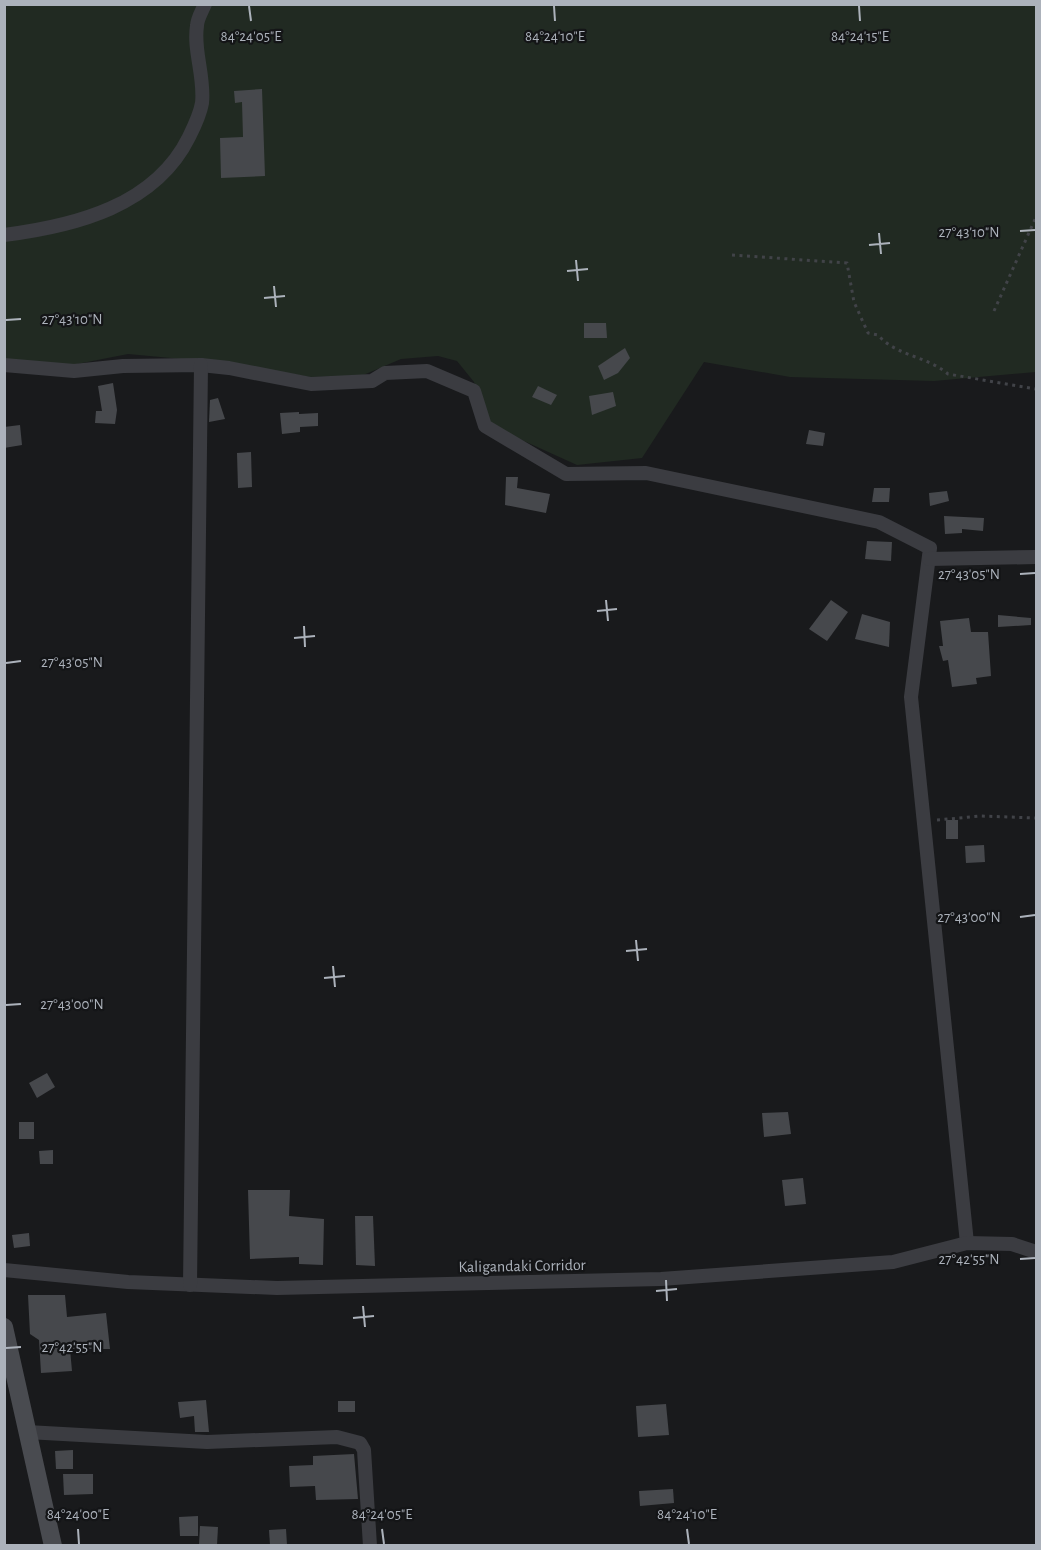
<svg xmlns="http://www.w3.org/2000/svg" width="1041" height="1550" viewBox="0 0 1041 1550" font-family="'Alegreya Sans',sans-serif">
	<rect width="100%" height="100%" fill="#191a1c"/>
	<polygon fill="#212a22" points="4,5 1036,5 1036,372 934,381 790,377 704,362 642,458 577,465 491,426 474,382 457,361 438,356 401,359 361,376 310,377 235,364 128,354 72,365 5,361"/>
	<g fill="#46484c">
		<polygon points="262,89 265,176 221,178 220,138 243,137 242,102 235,103 234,91"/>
		<polygon points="584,323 606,323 607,338 584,338"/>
		<polygon points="625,348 630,358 618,373 604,380 598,366"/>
		<polygon points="113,383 117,410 115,424 95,423 96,411 102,411 98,386"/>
		<polygon points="538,386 557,395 551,405 532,397"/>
		<polygon points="613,392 616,406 592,415 589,396"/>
		<polygon points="218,398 225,419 209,422 210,400"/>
		<polygon points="299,412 299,414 318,413 318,426 300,427 300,432 282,434 280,413"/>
		<polygon points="20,425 22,445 4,448 4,427"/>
		<polygon points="809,430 825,433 823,446 806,444"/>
		<polygon points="251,452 252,487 238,488 237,453"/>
		<polygon points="506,477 518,477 517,488 550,494 546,513 505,505"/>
		<polygon points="874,488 890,488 889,502 872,502"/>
		<polygon points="947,491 949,501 930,506 929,493"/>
		<polygon points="944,516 984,518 983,531 962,529 962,533 945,534"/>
		<polygon points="867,541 892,542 891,561 865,559"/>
		<polygon points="831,600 848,612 827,641 809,629"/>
		<polygon points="862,614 890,622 889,647 855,639"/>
		<polygon points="998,615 1031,618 1031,625 998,627"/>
		<polygon points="969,618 971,632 988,632 991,676 976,678 977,684 952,687 948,660 943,661 939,646 943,646 940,621"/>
		<rect x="946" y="820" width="12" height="19"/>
		<polygon points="984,845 985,862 966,863 965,846"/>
		<polygon points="47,1073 55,1087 37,1098 29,1083"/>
		<polygon points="788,1112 791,1134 764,1137 762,1113"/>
		<rect x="19" y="1122" width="15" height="17"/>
		<polygon points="53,1150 53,1164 40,1164 39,1151"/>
		<polygon points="803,1178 806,1204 785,1206 782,1180"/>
		<polygon points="248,1190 290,1190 289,1216 324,1219 323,1265 299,1264 299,1257 250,1259"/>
		<polygon points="355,1216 373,1216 375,1266 356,1265"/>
		<polygon points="29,1233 30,1246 14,1248 12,1235"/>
		<polygon points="28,1295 65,1295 67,1317 106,1313 110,1349 70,1349 72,1371 41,1373 39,1340 30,1334"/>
		<polygon points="206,1400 209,1432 195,1432 194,1416 180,1418 178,1402"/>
		<rect x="338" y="1401" width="17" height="11"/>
		<polygon points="666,1404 669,1435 638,1437 636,1406"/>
		<polygon points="73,1450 73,1469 56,1469 55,1451"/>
		<polygon points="354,1454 358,1499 316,1500 315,1486 290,1487 289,1466 313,1465 313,1456"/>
		<polygon points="63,1474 93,1474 93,1494 64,1495"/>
		<polygon points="673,1489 674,1503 640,1506 639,1491"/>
		<polygon points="198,1516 198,1536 180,1536 179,1517"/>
		<polygon points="200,1526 218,1527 217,1545 199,1545"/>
		<polygon points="286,1529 287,1545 270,1545 269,1530"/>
	</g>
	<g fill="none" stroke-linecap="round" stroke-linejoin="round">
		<g stroke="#414348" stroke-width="3" stroke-dasharray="3 4.5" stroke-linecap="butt">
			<path d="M732,255L847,263L854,302L868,333L878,335C896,356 927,356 948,374L1036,389"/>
			<polyline points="994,311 1036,217"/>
			<polyline points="937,820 981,816 1036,818"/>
		</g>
		<g stroke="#3b3c41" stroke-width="14">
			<path d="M4,235C75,226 155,206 189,137C194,127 200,115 202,103C205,77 193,50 197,26C197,19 202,11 205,4"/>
			<polyline points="4,365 74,371 123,366 201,365 229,368 311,384 372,381 385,373 427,371 474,391 485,426 566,474 646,473 879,522 930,548 911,697 967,1243"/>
			<polyline points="929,559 1036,557"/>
			<polyline points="4,1270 128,1282 277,1288 661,1279 893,1262 967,1243 1012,1244 1036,1252"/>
			<polyline points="190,1285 201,365"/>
			<polyline points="27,1432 207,1442 337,1437 360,1443 364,1450 370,1546"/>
		</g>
		<polyline stroke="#494b50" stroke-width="18" points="4,1327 53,1546"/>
	</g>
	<path fill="none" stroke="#acb2bb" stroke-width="2" d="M249,6L251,21M554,6L555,21M859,6L860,21M1020,231L1035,230M879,233L881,254M869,245L890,243M576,260L578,281M567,271L588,269M274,286L276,307M264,298L285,296M6,320L21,319M1020,574L1035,573M606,600L608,621M597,611L617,609M304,626L305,647M294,638L315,636M6,663L21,661M1020,917L1035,915M636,940L638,961M626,951L647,949M333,966L335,987M324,978L345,976M6,1005L21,1004M1020,1259L1035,1258M666,1280L667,1301M656,1291L677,1289M363,1306L365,1327M353,1318L374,1316M6,1348L21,1347M78,1529L79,1544M382,1529L384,1544M687,1529L689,1544"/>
	<g text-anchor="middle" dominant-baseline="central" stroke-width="4.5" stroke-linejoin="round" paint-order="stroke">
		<g font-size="16" fill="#acb2bb" stroke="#141517">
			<text transform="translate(522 1266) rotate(-1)">Kaligandaki Corridor</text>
		</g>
	</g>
	<g font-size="15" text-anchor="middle" fill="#acb2bb" stroke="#141517" stroke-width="4.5" stroke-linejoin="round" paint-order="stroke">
		<text x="251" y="41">84°24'05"E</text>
		<text x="555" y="41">84°24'10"E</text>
		<text x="860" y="41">84°24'15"E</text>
		<text x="969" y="237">27°43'10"N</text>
		<text x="72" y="324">27°43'10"N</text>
		<text x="969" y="579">27°43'05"N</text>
		<text x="72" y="667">27°43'05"N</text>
		<text x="969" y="922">27°43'00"N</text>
		<text x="72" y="1009">27°43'00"N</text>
		<text x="969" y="1264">27°42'55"N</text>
		<text x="72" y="1352">27°42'55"N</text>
		<text x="78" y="1519">84°24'00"E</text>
		<text x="382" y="1519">84°24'05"E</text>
		<text x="687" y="1519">84°24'10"E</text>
	</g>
	<rect width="1041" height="1550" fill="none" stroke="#acb2bb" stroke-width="12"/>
</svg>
